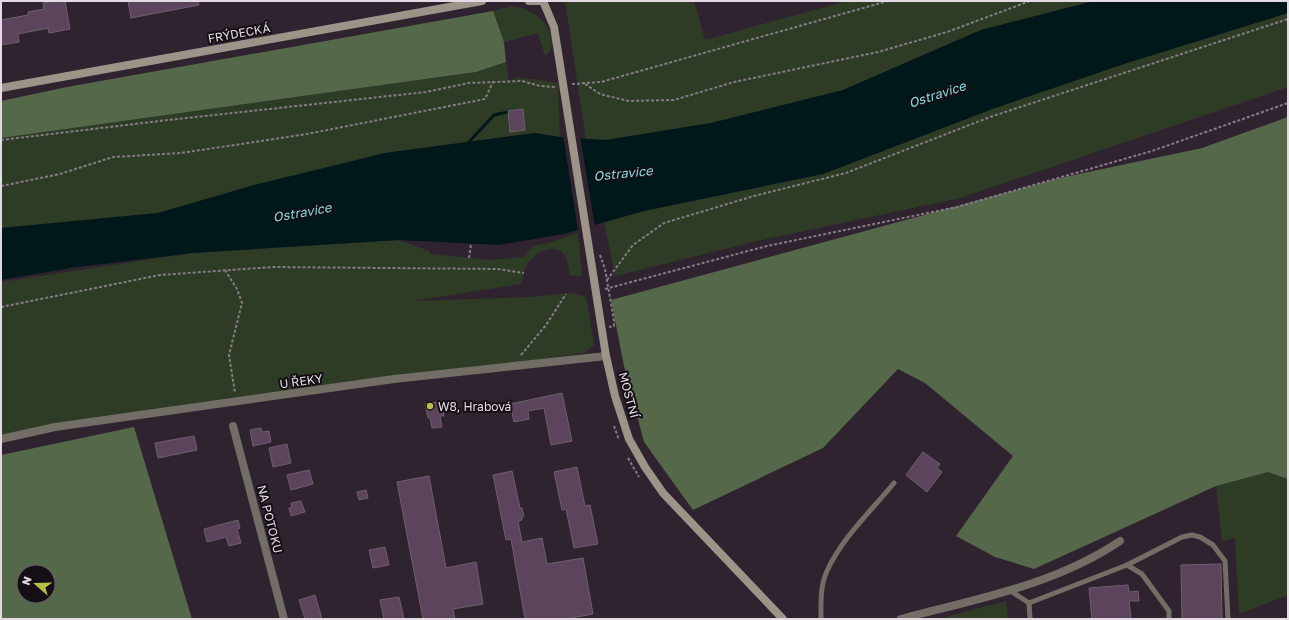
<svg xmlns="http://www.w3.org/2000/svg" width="1289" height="620" viewBox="0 0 1289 620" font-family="'Golos Text',sans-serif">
	<rect width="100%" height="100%" fill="#302330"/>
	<g fill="#2f3c25">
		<polygon points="565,1 694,1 705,40 847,1 1086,1 1086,3 981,30 843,90 711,123 606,140 586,139"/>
		<path d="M512,6C533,8 561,29 549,53L545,56L538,33L504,42L493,11Z"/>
		<polygon points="1288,13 1288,87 960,198 757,241 615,276 604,222 644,211 823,174 995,108 1127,63"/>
		<polygon points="506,62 509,81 518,77 558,83 560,137 535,133 385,153 158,213 1,228 1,138 476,72"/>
		<path d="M578,233L582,277L570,275C569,269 568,261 565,256C555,241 536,252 528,263C524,268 523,277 521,284L413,301L531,297L572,293L586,297L594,345L584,353L55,427L1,439V282L192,253L399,240L429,251L430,254L491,260L523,257L533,246L548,243Z"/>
		<polygon points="1268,472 1288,479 1288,595 1239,614 1235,538 1222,541 1216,486"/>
		<polygon points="1006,601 1008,619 938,619"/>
	</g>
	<g fill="#56684a" fill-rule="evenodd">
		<polygon points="493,11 504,42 506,62 476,72 1,138 1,101 67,87"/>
		<polygon points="1288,117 1288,479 1268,472 1216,486 1034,569 995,557 956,536 1013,456 925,383 898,369 823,448 693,510 644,442 624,366 611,300 1060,178 1202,148"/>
		<path d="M134,427L192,619H1V455ZM24,572H48V596H24Z"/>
	</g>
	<polygon fill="#01181a" points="1094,1 1288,1 1288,13 1127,63 995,108 823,174 644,211 563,234 499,245 399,240 192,253 71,268 1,280 1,228 158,213 254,185 385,153 535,133 560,137 606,140 711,123 843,90 981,30"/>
	<polygon fill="#302330" points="563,135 580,136 595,227 578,231"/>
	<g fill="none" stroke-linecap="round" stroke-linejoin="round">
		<polyline stroke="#01181a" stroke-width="3" points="468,143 494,115 508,112"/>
	</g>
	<g fill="#5d445d" stroke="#6e5f6e">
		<polygon points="55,1 65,1 70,29 49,33 48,28 18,34 19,42 1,45 1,20 28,15 28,12 44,9 43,3"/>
		<polygon points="128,1 198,1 199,5 131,18"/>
		<polygon points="523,109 525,130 510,132 508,111"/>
		<polygon points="562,393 572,441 551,445 544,408 528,411 529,419 514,422 510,404"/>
		<polygon points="442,401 444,416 440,416 442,427 432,428 430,418 428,418 425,404"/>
		<polygon points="261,428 262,432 269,431 271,442 253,446 250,430"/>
		<polygon points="194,436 197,450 158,458 155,443"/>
		<polygon points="287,444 291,463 273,467 269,448"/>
		<polygon points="923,452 940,464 937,468 942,472 927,492 906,475"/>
		<polygon points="577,467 585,506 590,505 598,544 574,548 566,509 562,510 554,472"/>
		<polygon points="309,470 313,484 291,490 287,475"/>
		<polygon points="512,471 520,508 522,508 524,516 522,517 522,520 518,521 522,542 542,538 547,564 583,558 593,614 566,619 525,619 511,539 506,540 493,475"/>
		<polygon points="429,476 446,568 476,562 483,604 453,609 455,619 423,619 397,482"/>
		<polygon points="366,490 368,498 359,500 357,492"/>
		<polygon points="301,501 305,512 291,516 289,508 292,507 291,503"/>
		<polygon points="238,520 240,528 237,529 241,543 229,546 226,537 207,542 204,529"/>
		<polygon points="385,547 389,565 373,568 369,550"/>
		<polygon points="1221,564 1222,619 1182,619 1181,565"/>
		<polygon points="1128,585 1129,592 1138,591 1139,601 1129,601 1131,619 1092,619 1089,588"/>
		<polygon points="315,595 322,619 305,619 299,600"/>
		<polygon points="399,597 404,619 384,619 380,600"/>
	</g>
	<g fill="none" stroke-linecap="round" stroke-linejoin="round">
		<g stroke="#867b86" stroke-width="2" stroke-dasharray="3 2" stroke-linecap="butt">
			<polyline points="572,84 601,82 888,1"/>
			<polyline points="585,84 600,94 628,101 674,100 734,82 878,52 947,32 1030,1"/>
			<polyline points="1,140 168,120 426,92 469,83 522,81 540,86 555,87"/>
			<polyline points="1,186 60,174 113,157 181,153 307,134 485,99 493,82"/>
			<polyline points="600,255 605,269 614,321 614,326 609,327"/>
			<polyline points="469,258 471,244"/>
			<polyline points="225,270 237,289 242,303 229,355 235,393"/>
			<polyline points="607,280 633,245 664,223 754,196 846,173 990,117 1288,19"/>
			<polyline points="605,289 767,246 957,207 1152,151 1288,103"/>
			<polyline points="1,307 160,275 273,267 498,269 524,273"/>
			<polyline points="521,355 546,325 566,294"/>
			<polyline points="614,426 619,440"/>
			<polyline points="628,458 639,477"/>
		</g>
		<g stroke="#726d65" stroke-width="5">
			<polyline points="1127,565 1142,574 1169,611 1169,619"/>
			<polyline points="1009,590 1029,603 1127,565 1182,537 1192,535 1200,537 1213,545 1225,561 1228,619"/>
			<polyline points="1029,603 1030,619"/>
			<path d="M821,619C821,603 820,586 827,571C842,538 871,511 894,483"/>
		</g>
		<g stroke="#726d65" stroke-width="8">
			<polyline points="233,426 284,619"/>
			<polyline points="1,439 55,427 394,379 606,356"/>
			<path d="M901,619C976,599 1055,585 1120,541"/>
		</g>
		<g stroke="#9c9488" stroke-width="8">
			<polyline points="529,1 540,1"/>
			<polyline points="543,1 554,27 606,356 615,396 629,439 645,467 663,493 783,619"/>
			<polyline points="1,88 482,1"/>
		</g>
	</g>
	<circle fill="#b9c046" stroke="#150f15" stroke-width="1.5" cx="430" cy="406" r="4"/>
	<g text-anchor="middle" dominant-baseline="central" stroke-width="4" stroke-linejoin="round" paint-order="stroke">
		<g font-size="12" fill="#e3dae3" stroke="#150f15">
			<text transform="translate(239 33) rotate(-10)">FRÝDECKÁ</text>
			<text transform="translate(301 381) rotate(-8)">U ŘEKY</text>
			<text transform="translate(629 395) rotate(75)">MOSTNÍ</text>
			<text transform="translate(270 519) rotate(76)">NA POTOKU</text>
		</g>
		<g font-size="12" fill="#e3dae3" stroke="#150f15" text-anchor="start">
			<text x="438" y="406">W8, Hrabová</text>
		</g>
		<g font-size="13" font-style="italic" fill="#86d8e0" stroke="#150f15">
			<text transform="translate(937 94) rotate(-18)">Ostravice</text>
			<text transform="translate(623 173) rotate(-6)">Ostravice</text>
			<text transform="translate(302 212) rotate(-10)">Ostravice</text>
		</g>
	</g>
	<rect width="1289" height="620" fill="none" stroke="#e3dae3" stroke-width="4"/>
	<g transform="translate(36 584) rotate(290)"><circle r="19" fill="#150f15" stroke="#676067"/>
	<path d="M0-3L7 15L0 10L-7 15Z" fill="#b9c046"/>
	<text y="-6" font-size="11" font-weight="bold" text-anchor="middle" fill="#e3dae3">N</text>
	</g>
</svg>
